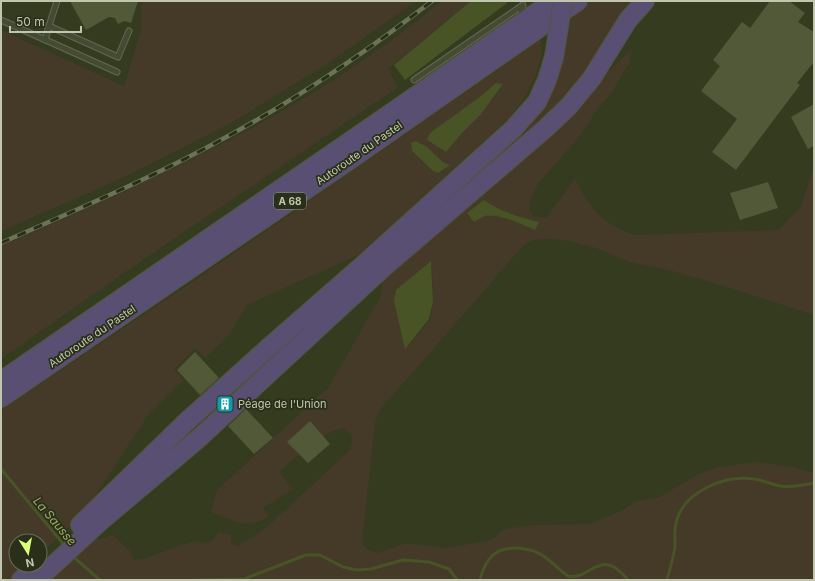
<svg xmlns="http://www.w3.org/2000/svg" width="815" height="581" viewBox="0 0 815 581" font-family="Inter,sans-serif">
	<rect width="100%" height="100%" fill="#343b1f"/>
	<g fill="#443a27" fill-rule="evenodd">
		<polygon points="143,1 416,1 327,64 231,123 129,175 1,231 1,30 124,86 141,30 141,5"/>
		<path d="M441,1H471L388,69L398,87L134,266L1,359V246C156,178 310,112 441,1Z"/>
		<polygon points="591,1 635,1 586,71 562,100 538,125 367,270 531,117 565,21"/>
		<path d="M540,40C543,45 541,49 541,55C537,80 525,99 509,118L360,254L247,305L229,335L205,358L195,348L174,369L183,380L149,414L81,517L40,554V541H16V565H28L12,577L1,580V410L204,274ZM496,83L503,84L495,96L446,152L430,143L428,139L430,133L481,96Z"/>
		<path d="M631,50L630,62L612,92L595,113L579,137L538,184L531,199L529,210L534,217L546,218L575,179C590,208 603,225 635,235L779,230L801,206L814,165V315L727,287L672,271L629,262L596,248L569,241L552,239L534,240L524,245L379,411L375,423L362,543L367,549L378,553L403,544H415L447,548L490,540L505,529L532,525L591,524L624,509L634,502L660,497L696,475L717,467L757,462L792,467L814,473V580H48L90,541L113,535L130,551L134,560L146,558L193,541L206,543L213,540L218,533L231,534L232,544L238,546L267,527L349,451C353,439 354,437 344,428C322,430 296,458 279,472L293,489L263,508L268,516C247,532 234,520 211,512L217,490L328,388L381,296L383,268L423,246ZM430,262C433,276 436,307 429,320C423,330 413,340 405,348Z"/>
	</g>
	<g fill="#485425">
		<polygon points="471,1 507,1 507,3 405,80 394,65"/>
		<polygon points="496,83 503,84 481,114 463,132 446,152 430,142 427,139 430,133 481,96"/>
		<polygon points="416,141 427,147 444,163 450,165 438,173 432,170 412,151 411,143"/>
		<path d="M484,200C501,212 519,217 539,222L535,230C523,225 499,213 485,216C482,217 477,220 474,222L467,213Z"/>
		<polygon points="431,261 433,302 429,319 405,349 394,301 396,290"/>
	</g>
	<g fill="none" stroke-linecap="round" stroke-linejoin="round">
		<g stroke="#485425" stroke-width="3">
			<polyline points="1,469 65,546"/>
			<polyline points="72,555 77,560 100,580"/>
			<polyline points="193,580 244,579 306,555 320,555 343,567 357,570 371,569 403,560 429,562 449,569 457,580"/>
			<path d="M480,580C485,559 495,547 518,548C524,549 531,549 536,552C549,557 557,569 568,576C591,581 600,545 628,580"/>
			<path d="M667,580C670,569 673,558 675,547C675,539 674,531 676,523C683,491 725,475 754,479C763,480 772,485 781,486C792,488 803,485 814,483"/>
		</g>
	</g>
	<g fill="#515938">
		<polygon points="70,1 138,1 131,23 124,21 118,24 115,18 109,17 86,30"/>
		<polygon points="770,1 789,1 805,13 798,22 814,32 814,62 797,83 800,85 736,170 712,152 737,119 701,91 720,66 713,60 742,22 750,28"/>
		<polygon points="814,104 814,146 808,149 791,117"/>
		<polygon points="768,182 778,208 740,220 730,193"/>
		<polygon points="195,352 219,378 200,395 177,370"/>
		<polygon points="246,409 273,438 254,454 228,426"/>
		<polygon points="310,421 330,444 308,463 287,442"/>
	</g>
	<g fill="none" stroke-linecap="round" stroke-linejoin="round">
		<g stroke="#636951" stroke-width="7">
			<g id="lane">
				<polyline points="57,1 49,26 118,57 129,31"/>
				<polyline points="1,20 117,72"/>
				<polyline points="45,40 49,26"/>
				<polyline points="414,80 523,5 520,17"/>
			</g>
		</g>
		<g stroke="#50563e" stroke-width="20">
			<g id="highway">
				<polyline points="1,381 346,144 553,1"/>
				<polyline points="1,398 357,155 578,1"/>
				<polyline points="80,525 185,423 268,348 364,264 513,129 537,102 547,80 554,57"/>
				<polyline points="21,580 38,565"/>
				<polyline points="37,580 102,520 198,439 383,268 546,128 569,106 592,78 628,20 645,1"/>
			</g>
		</g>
		<use href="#lane" stroke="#454b33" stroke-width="5"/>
		<use href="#highway" stroke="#594f72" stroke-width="18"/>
		<g stroke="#6b7354" stroke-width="4.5">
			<path id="rail" d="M1,243C69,213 138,184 204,149C285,107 360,57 432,1"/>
		</g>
		<use href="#rail" stroke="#292f19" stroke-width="3" stroke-dasharray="9" stroke-linecap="butt"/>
		<g stroke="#50563e" stroke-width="20" stroke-linecap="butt">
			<polyline id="highway-bridge" points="554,57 563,1"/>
		</g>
		<use href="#highway-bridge" stroke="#594f72" stroke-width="18"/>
	</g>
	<defs>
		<g id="building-square" transform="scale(0.9)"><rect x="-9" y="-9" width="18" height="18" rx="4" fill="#0f9aa8" stroke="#292f19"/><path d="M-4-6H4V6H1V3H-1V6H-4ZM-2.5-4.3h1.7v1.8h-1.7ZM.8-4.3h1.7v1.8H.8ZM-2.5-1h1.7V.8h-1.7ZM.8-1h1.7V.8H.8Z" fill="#fff"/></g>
	</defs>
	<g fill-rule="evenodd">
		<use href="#building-square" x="225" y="404"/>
	</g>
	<g text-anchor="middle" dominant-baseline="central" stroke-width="3.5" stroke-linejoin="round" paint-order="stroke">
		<rect fill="#292f19" stroke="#939981" stroke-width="1" x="274" y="193" width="32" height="16" rx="3"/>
		<g font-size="10" font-weight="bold" fill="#c0c7ae">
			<text x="290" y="201">A 68</text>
		</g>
		<g font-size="11" fill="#c0c7ae" stroke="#292f19">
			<text transform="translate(359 153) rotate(-35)">Autoroute du Pastel</text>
			<text transform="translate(92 336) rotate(-34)">Autoroute du Pastel</text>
		</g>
		<g font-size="11" fill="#c0c7ae" stroke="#292f19" text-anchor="start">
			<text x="238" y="404">Péage de l'Union</text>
		</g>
		<g font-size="12" font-style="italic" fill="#98aa63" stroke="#292f19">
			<text transform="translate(55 521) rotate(50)">La Sausse</text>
		</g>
	</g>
	<rect width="815" height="581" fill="none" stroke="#c0c7ae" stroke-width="4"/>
	<g transform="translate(28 553) rotate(169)"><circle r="19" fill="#292f19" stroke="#656c55"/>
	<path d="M0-3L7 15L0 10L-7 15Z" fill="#d9ff7b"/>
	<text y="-6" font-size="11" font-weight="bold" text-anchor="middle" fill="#c0c7ae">N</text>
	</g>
	<path d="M10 26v6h71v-6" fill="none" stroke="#c0c7ae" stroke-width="2"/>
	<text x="16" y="26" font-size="12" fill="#c0c7ae" stroke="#292f19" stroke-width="3" paint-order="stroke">50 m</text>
</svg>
